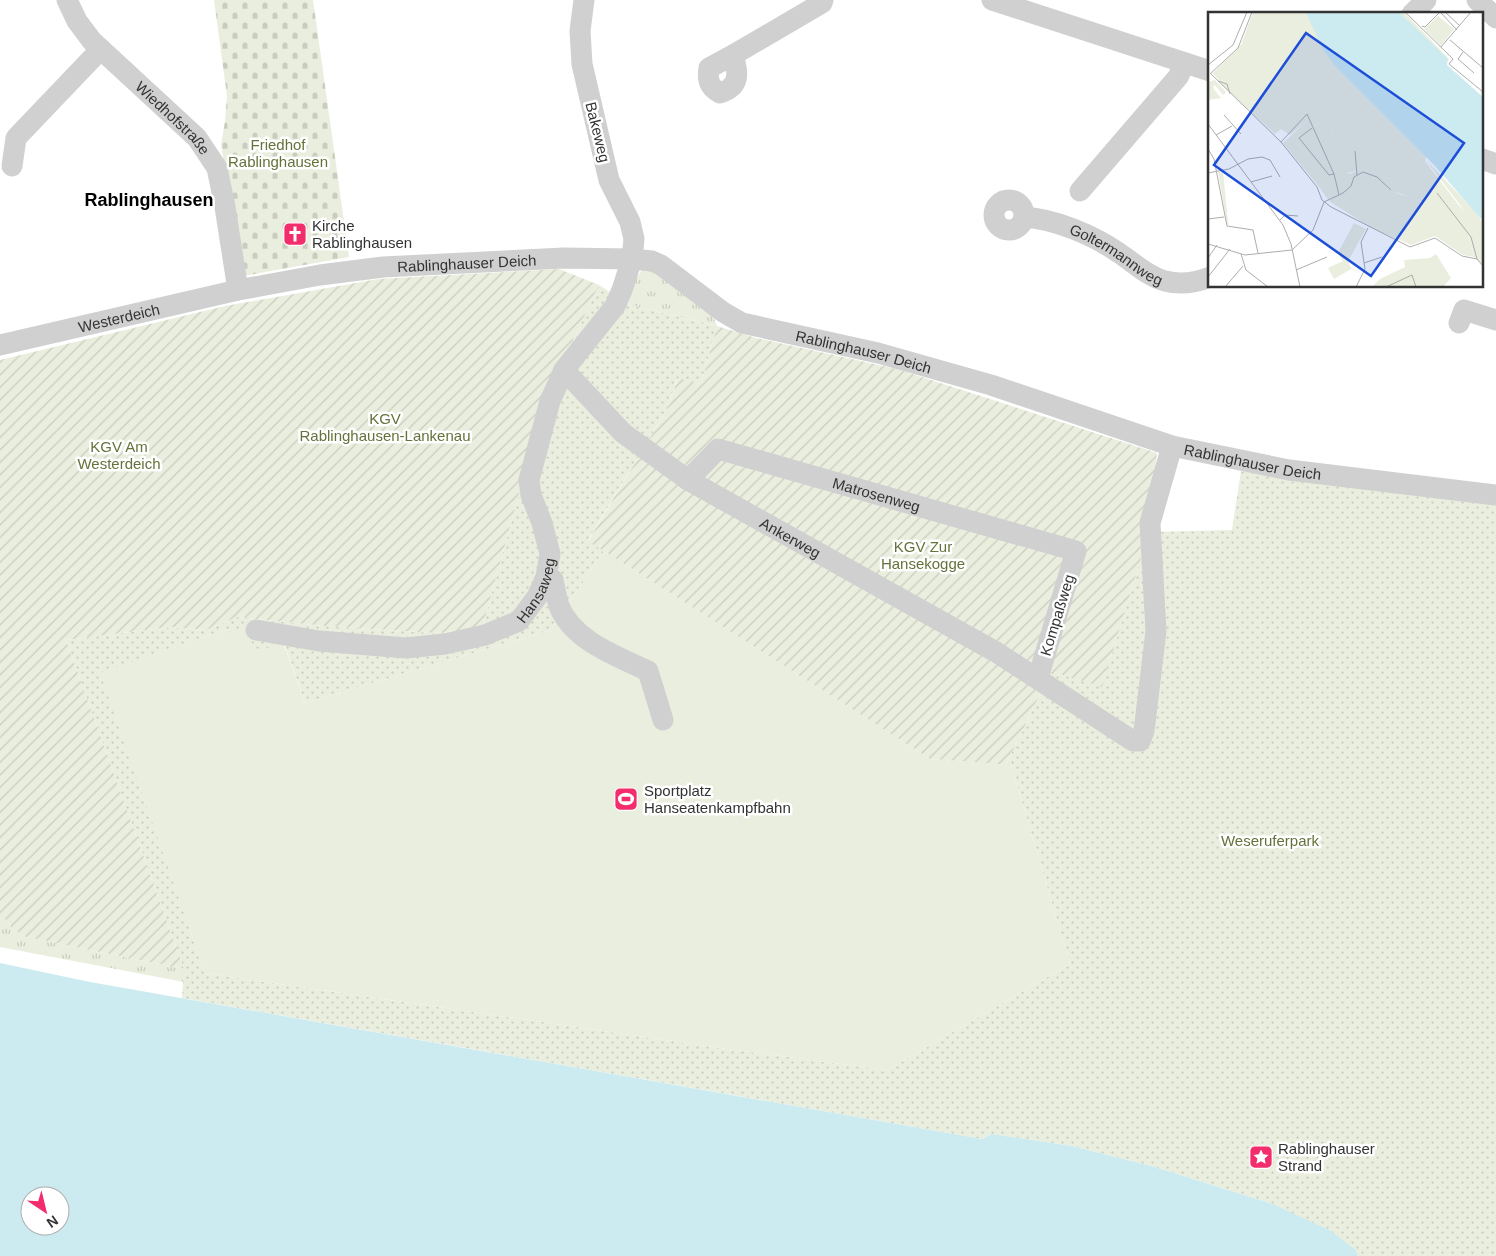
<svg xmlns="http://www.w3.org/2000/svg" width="1496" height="1256" viewBox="0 0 1496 1256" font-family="Helvetica,sans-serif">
	<defs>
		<pattern id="grass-tufts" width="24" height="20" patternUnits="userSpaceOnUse" patternTransform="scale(1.25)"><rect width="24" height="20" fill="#eaeede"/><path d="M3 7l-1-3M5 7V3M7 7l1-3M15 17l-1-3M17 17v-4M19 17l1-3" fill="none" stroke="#c9cdbf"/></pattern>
		<pattern id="cemetery-stones" width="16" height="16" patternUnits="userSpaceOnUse" patternTransform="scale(1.25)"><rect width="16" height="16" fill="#eaeede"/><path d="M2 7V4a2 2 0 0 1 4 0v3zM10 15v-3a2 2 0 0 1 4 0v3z" fill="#c9cdbf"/></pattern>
		<pattern id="park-dots" width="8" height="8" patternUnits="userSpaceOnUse" patternTransform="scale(1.25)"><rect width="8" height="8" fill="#eaeede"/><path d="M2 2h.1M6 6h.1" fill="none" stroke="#c9cdbf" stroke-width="1.8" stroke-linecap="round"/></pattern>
		<pattern id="garden-furrows" width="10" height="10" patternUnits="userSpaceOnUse" patternTransform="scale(1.25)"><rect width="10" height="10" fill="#eaeede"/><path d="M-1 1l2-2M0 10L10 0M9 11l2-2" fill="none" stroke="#c9cdbf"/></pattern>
	</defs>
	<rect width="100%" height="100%" fill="#fff"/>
	<g fill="url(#grass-tufts)">
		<polygon points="643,268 653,270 712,313 717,326 630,305 626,302 632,285"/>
		<polygon points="0,918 7,920 12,929 26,937 184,969 184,982 0,947"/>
	</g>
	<polygon fill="url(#cemetery-stones)" points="214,0 313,0 349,257 243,276 221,145 225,121 227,96"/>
	<polygon fill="url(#park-dots)" points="599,285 630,305 717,326 701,384 677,379 667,409 588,540 604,551 551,630 305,703 284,643 256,652 229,629 101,673 205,973 727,1049 887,1070 1070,964 1011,765 1006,765 1040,694 1047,670 1102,686 1149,532 1232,530 1241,471 1496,504 1496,1256 1358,1256 1356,1250 1273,1204 1155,1167 1072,1146 992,1134 982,1139 182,998 184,969 66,640 170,627 206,630 237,617 326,626 435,633 482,629 545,399"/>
	<g fill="url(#garden-furrows)">
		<polygon points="559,269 599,285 545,399 482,629 435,633 326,626 237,617 206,630 170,627 66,640 184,969 26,937 12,929 7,920 0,918 0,360 225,306 378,279"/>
		<polygon points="717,326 756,338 897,369 1157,453 1149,532 1102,687 1047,670 1040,694 1006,765 930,759 588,541 667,409 678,378 701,384"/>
	</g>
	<polygon fill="#eaeede" points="604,551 930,759 1011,765 1070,964 887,1070 727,1049 205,973 100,673 229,629 247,631 256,652 283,642 305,703 551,630"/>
	<path fill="#ccebf0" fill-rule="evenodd" d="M0,963L90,982L982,1139L992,1134L1072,1146L1155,1167L1273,1204L1331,1231L1356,1250L1358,1256H0ZM30,1196H60V1226H30Z"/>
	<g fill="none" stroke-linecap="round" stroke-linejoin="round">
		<g stroke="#d0d0d0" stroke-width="21">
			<path id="s1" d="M67,0L77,21L92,41L197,138L217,168L225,207L238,290"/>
			<polyline points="992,0 1210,71"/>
			<polyline points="1477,0 1496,18"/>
			<polyline points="1412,14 1426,0"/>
			<polyline points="733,55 822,3 823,0"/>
			<path d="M733,55C739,73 740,87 720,93C709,87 707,80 709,68Z"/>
			<polyline points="1482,159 1496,164"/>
			<polyline points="12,166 16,138 101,49"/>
			<polyline points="1080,191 1178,77 1185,63"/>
			<circle cx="1009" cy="215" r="15"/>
			<path id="s2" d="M1024,217C1055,219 1093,235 1119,253C1133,262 1148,277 1165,281C1180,285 1195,283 1210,277"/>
			<polyline points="1459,323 1464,310 1496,320"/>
			<path id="s3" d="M0,345L238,290L320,275L383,267L564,258L632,259L652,261L661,265L723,312L742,323L878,353L991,385L1172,446L1289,470L1496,495"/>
			<path id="s4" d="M564,370L623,433L688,480L996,652L1133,741H1140L1144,731L1156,631L1150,523L1172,446"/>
			<path id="s5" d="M688,480L718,449L1076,551L1038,678"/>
			<path d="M546,577L553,580C555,588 556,597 559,606C573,641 617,656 648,671L663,720"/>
			<path id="s6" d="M256,630L319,641L406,648L445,644L485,635L519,621L537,597L546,577L550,554L542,523L531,495L529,480L550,401L564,370L615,306L622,290L632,259L634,239L630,222L609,180L582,64L580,31L584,0"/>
		</g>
	</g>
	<defs>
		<g id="church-square" transform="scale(1.25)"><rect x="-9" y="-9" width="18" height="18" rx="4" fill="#f32c6c" stroke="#fff"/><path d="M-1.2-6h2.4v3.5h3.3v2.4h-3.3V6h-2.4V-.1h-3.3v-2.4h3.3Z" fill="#fff"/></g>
		<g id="stadium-square" transform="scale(1.25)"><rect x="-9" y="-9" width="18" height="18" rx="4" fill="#f32c6c" stroke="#fff"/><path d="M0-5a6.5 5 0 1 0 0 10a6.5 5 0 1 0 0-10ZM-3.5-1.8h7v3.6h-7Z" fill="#fff"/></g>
		<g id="sight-square" transform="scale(1.25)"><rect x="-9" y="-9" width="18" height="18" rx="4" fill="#f32c6c" stroke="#fff"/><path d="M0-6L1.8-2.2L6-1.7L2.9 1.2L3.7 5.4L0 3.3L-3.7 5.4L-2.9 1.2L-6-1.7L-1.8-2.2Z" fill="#fff"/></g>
	</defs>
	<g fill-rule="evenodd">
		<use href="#church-square" x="295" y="234"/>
		<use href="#stadium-square" x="626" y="799"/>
		<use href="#sight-square" x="1261" y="1157"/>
	</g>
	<g text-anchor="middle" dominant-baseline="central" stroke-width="5" stroke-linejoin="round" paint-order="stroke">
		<g font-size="15" fill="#333" stroke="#fff">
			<text stroke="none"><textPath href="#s1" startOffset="160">Wiedhofstraße</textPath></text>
			<text transform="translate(598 132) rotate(76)">Bakeweg</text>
			<text stroke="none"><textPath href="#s2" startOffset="101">Goltermannweg</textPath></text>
			<text stroke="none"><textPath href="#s3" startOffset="475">Rablinghauser Deich</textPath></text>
			<text stroke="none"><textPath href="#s3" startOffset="122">Westerdeich</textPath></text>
			<text stroke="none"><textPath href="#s3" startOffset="895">Rablinghauser Deich</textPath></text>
			<text stroke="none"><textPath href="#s3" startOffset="1300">Rablinghauser Deich</textPath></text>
			<text stroke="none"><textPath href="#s5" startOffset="208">Matrosenweg</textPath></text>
			<text stroke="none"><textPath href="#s4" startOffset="284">Ankerweg</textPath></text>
			<text stroke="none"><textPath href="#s6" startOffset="304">Hansaweg</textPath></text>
			<text transform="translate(1057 615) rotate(-73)">Kompaßweg</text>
		</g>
		<g font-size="15" fill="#64733b" stroke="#fff">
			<text x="278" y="144">Friedhof<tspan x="278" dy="17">Rablinghausen</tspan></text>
			<text x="385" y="418">KGV<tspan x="385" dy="17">Rablinghausen-Lankenau</tspan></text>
			<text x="119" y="446">KGV Am<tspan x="119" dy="17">Westerdeich</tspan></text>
			<text x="923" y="546">KGV Zur<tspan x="923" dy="17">Hansekogge</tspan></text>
			<text x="1270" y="840">Weseruferpark</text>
		</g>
		<g font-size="15" fill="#333" stroke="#fff" text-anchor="start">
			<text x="312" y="225">Kirche<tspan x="312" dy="17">Rablinghausen</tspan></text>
			<text x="644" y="790">Sportplatz<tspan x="644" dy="17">Hanseatenkampfbahn</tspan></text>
			<text x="1278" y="1148">Rablinghauser<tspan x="1278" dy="17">Strand</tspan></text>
		</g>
		<g font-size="18" font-weight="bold" fill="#000" stroke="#fff">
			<text x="149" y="200">Rablinghausen</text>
		</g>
	</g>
	<g transform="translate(1208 12)">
		<rect width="275" height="275" fill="#fff"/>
		<path d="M191,0H196L242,48L238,47ZM7,68L18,80L15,83L7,73L5,76L13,86L0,88V70ZM217,147L270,202L273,209L265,219L252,193ZM15,159L20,210L21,213L19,212L10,160Z" fill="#eaeede"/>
		<path d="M146,211L158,217L140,249L143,256L154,262L143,257L126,267L120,256L135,249L130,241Z" fill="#eaeede"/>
		<path d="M45,0H98L128,55L218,145L204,191L184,181L164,165L121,189L112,176L152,157L183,167L186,181L203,185L122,83L114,109L102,116L98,110L82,123L73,117L67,122L17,76L5,61L33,33ZM230,4L246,17L233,34L216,17ZM274,208L275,209V253L266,245L260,223Z" fill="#eaeede"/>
		<path d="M114,109L121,115L141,163L112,176L75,131L98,110L103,116ZM216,148L259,204L265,219L260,223L266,245L255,243L227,224L203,233L162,215L121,189L159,162L204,191ZM228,242L243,266L235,275H164L172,267L197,255L196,248L222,246Z" fill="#eaeede"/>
		<path d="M122,83L149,85L214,146L203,185L184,179L181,175L183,167L152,157L140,161L121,115L113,108Z" fill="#eaeede"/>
		<path d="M98,0H191L240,47L239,53L275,85V209L227,154L128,55L114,36Z" fill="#ccebf0"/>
		<path fill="none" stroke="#ccebf0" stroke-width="2.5" d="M167,0L240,80L257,101L275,138"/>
		<path fill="none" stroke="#adadad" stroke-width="1" d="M197,0L245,47L241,52L275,80M232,0L249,18M237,0L252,14M214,14L217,15L232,0M242,28L275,56M233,35L263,0M255,40L250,47L266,61M0,53L25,33L39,0M2,61L73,130L109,175L114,188L123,195L202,235L227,226L254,244L269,247L275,254M2,62L30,36L44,0M10,69L19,72L22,82M16,103L33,122M0,112L75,213L83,232L92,275M104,116L91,126L121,163L126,162M8,123L24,114M73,130L99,102L126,162L131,183M0,137L6,147L19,214L45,218L50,241M147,139L149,163M0,161L21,157L40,147L54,145L62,148L72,165M43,170L64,164M229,181L263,225L269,247M116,190L135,181L143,174L146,165L155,160L169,165L183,178M0,207L16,205M72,208L77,203L90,204M0,232L37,243L84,238L105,218L116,190M33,242L38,258L60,275M0,246L9,233M156,251L174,245M88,258L119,245M0,265L22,237M17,275L35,254M148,275L157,257L153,230L160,216M178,275L204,263L208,275"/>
		<path fill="#1d4ed8" fill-opacity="0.15" stroke="#1d4ed8" stroke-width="2.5" d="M98,21L256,131L163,264L6,153Z"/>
		<rect width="275" height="275" fill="none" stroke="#333" stroke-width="2.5"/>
	</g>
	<g transform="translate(45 1211) rotate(145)"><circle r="24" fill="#ffffff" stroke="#adadad"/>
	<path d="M0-4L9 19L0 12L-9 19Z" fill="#f32c6c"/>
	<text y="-8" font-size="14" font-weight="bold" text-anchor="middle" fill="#333333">N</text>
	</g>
</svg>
